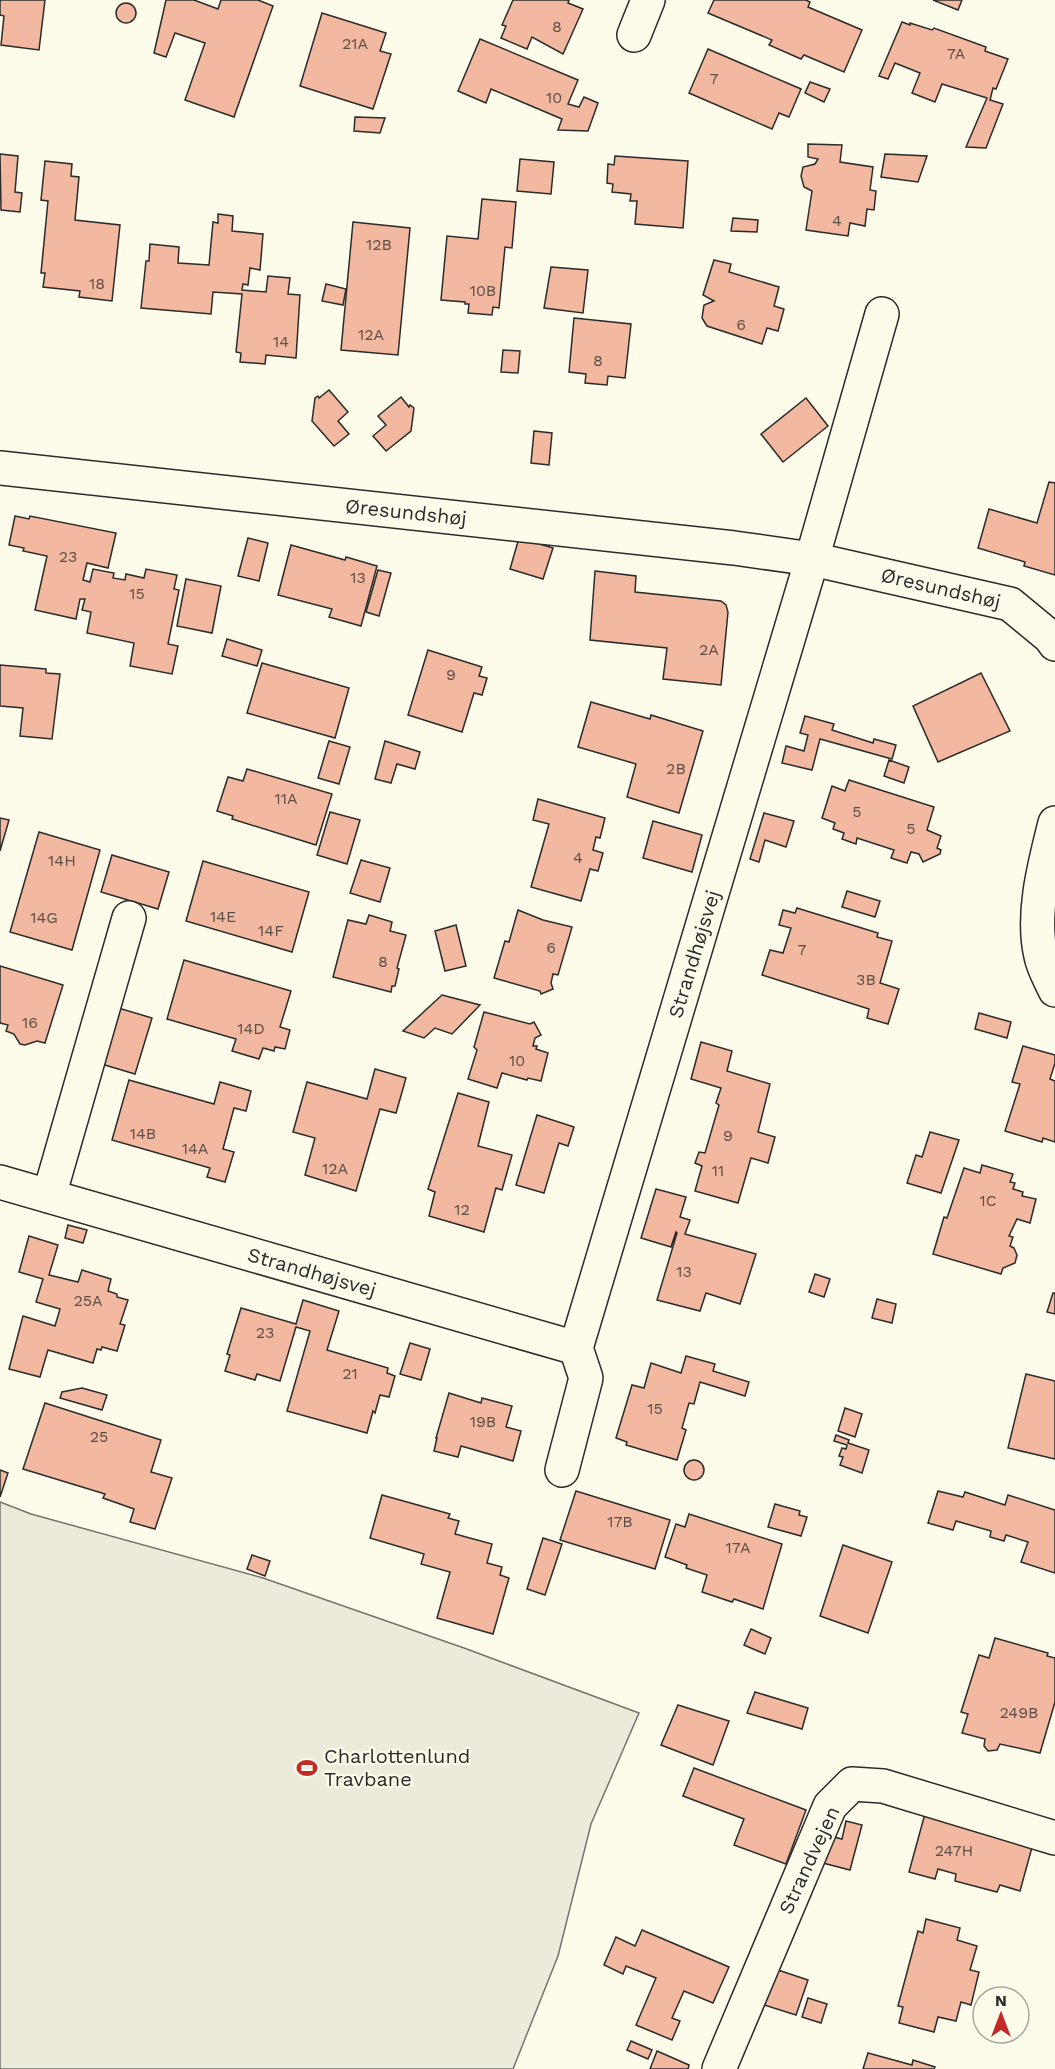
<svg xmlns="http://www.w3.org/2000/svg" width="1055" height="2069" viewBox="0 0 1055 2069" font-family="'Work Sans',sans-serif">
	<rect width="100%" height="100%" fill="#fdfbea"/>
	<polygon fill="#ecebdb" stroke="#74746e" stroke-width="1.5" points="0,1502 31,1514 263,1578 464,1648 639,1713 591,1824 558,1956 513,2069 0,2069"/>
	<g fill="#f2b8a0" stroke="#2b2b2b" stroke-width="1.5">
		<polygon points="0,0 45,0 39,50 1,45 4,16 0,15"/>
		<polygon points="166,0 194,0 218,9 221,0 258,0 273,6 234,117 185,100 205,43 175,33 166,57 154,53"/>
		<polygon points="513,0 569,0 568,3 583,9 563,54 532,37 527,49 501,38 506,26 502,25"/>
		<polygon points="714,0 806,0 810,2 808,7 862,30 844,72 804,55 801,59 769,45 772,40 708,13"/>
		<polygon points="933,0 962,0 958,10"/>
		<circle cx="126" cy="13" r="10"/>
		<polygon points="322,13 386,33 380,51 391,54 373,109 300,86"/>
		<polygon points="902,22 910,25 910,23 932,30 934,28 986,47 985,51 1008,59 996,89 993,88 990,100 1003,104 986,148 966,147 987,98 942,84 935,102 912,93 920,73 895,63 888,79 879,76"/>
		<polygon points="480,39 578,80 568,104 579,107 584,97 598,103 588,131 558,130 562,119 491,89 486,103 458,91"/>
		<polygon points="708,49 801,89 789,117 779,113 772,129 689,93"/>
		<polygon points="810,82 830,89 824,102 805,93"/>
		<polygon points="355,117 385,118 380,133 354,131"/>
		<polygon points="808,144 842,145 840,162 873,167 870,190 876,191 874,210 867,209 865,226 850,223 848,236 806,230 812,191 804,187 801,176 803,167 815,164 818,159 808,157"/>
		<polygon points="0,154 18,156 15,192 22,193 20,212 1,210"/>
		<polygon points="885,154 927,156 918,182 881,177"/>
		<polygon points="615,156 688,161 683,228 635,224 637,201 630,201 631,194 612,192 613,184 607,183 608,164 614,165"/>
		<polygon points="520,159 554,162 551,194 517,191"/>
		<polygon points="45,161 72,164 71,176 79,177 75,220 120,225 112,301 79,297 80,291 43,287 45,273 41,273 48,201 41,200"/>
		<polygon points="482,199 516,202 512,248 505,247 499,308 493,307 492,315 468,313 469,304 465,304 465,302 441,300 447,236 478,239"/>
		<polygon points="218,214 233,216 232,231 263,234 260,270 250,268 248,285 243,284 242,290 266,292 268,276 290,278 288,294 300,295 296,358 266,355 265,364 240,362 241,353 236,352 242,294 213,292 211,314 141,308 146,261 149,261 150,244 179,247 178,263 209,265 213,222 218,223"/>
		<polygon points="733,218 758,220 757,232 731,231"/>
		<polygon points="353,222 410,228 398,355 341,350"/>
		<polygon points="714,260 731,264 729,272 779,287 774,306 784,309 778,331 767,328 762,344 707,326 702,318 704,305 714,301 703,295"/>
		<polygon points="551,267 588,270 583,313 544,308"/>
		<polygon points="326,284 346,289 343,305 322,301"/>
		<polygon points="574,318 631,324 625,378 608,376 607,385 585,383 586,374 569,372"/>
		<polygon points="503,350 520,351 518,373 501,372"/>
		<polygon points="329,390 348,412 338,421 349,434 334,446 312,421 315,398 318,396 319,398"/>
		<polygon points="401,397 409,407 410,405 414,408 411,431 386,451 373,436 386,425 378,416"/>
		<polygon points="806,398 828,426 783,462 761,434"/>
		<polygon points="534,431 552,433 549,465 531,463"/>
		<polygon points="1049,482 1055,483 1055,575 1024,566 1025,562 978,548 989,509 1037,523"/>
		<polygon points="15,516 29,519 30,516 116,533 108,568 87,563 83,580 90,582 93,569 114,573 113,578 125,580 126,574 144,578 146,569 177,575 174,589 179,590 168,644 178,646 172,674 130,666 134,643 87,633 91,612 82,610 85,599 80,599 76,619 35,610 47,556 23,551 24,548 9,545"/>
		<polygon points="248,538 268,543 259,581 238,576"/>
		<polygon points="519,538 553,548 543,579 510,569"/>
		<polygon points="291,545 345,560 346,557 377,566 361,626 329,617 332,609 278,595"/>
		<polygon points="378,570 391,573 379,616 366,612"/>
		<polygon points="595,571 636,576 635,592 721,601 726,605 728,612 721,685 663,679 667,648 590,640"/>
		<polygon points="186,579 221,586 212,633 177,626"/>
		<polygon points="227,639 262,650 257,666 222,656"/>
		<polygon points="428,650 482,667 479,676 487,678 482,695 474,693 462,732 408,715"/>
		<polygon points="262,663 349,688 335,738 247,713"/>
		<polygon points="0,665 46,669 46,673 60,674 52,739 20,736 23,708 0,706"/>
		<polygon points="981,673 1010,731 938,762 913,706"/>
		<polygon points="591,702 650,719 651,715 703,731 679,813 627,797 636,764 578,747"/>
		<polygon points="805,716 834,724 832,730 873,743 874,739 896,745 892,759 820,739 812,770 782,763 786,746 804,751 808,735 800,733"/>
		<polygon points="329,741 350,747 339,784 318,778"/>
		<polygon points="385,741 420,752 415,769 397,764 391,783 375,779"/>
		<polygon points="889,760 909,767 904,783 884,776"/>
		<polygon points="247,769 332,794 316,845 232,819 233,816 217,811 228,777 243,781"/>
		<polygon points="849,780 934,807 927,830 941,836 937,848 941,850 940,854 923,862 919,854 911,852 907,863 891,858 894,850 857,838 856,844 842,839 844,833 833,829 835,823 822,818 832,786 845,791"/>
		<polygon points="538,799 605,818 600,838 596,837 593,850 603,853 598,871 590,869 581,901 531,887 549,824 533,820"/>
		<polygon points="330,812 360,820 347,864 317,855"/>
		<polygon points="764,813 794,821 786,847 765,840 759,862 750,859"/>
		<polygon points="0,818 9,820 0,851"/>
		<polygon points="653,821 702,835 692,872 643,858"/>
		<polygon points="39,832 100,850 72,950 10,932"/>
		<polygon points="112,855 169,872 158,909 101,892"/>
		<polygon points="361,860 390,868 380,902 350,893"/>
		<polygon points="203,861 309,892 292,952 186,921"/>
		<polygon points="847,891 880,901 875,917 842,907"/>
		<polygon points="797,908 878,933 877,937 892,941 880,983 899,989 888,1024 867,1018 869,1009 762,975 770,950 783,953 791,928 779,925 783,910 795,913"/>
		<polygon points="518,910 543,920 572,927 558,975 553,974 551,983 553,989 541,994 540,991 494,978 505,941 509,942"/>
		<polygon points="369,915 392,922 390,931 406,935 397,968 399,969 395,986 392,986 391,992 333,977 348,920 366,924"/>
		<polygon points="456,925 466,966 445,971 435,931"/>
		<polygon points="184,960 291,991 280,1027 290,1030 285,1049 275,1047 274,1051 263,1048 259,1059 232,1051 236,1039 167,1019"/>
		<polygon points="0,966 63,985 45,1043 37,1041 25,1045 20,1044 14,1034 6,1031 8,1025 0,1023"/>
		<polygon points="442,995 480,1005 452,1034 435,1028 424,1038 403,1031"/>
		<polygon points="115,1007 152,1018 135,1074 98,1063"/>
		<polygon points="484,1012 530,1024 534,1022 541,1035 535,1038 533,1046 537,1046 536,1049 548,1053 541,1081 528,1078 527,1080 502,1073 497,1088 468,1079 477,1050 474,1047"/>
		<polygon points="979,1013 1011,1022 1007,1038 975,1029"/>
		<polygon points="701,1042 732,1051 727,1071 770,1084 758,1132 775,1137 768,1163 751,1158 738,1203 695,1191 702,1166 695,1163 699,1152 705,1153 719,1105 716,1103 721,1088 691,1079"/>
		<polygon points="1023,1046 1055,1055 1055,1063 1050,1079 1055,1081 1055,1142 1043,1138 1042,1142 1005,1131 1020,1084 1012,1082"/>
		<polygon points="375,1069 406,1078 396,1113 380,1109 356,1191 305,1175 315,1138 293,1132 307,1082 367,1099"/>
		<polygon points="129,1080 214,1104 220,1082 251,1091 246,1111 234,1108 223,1149 234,1152 225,1182 207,1177 210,1168 112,1140"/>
		<polygon points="458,1093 489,1102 478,1146 512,1155 502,1190 496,1188 484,1232 429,1216 435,1192 428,1189"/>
		<polygon points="537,1115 574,1127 568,1146 559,1143 544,1193 516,1185"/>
		<polygon points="930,1132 959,1140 941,1193 907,1183 916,1155 922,1157"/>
		<polygon points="982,1165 1013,1174 1010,1182 1015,1183 1013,1189 1023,1192 1022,1196 1036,1199 1030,1223 1017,1219 1009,1236 1013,1237 1010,1246 1014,1248 1017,1255 1015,1263 1003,1268 1001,1274 933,1254 944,1217 947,1218 964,1168 980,1173"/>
		<polygon points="656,1189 686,1197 680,1217 690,1220 685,1234 756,1254 740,1304 706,1293 700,1311 657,1300 677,1233 676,1232 671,1247 641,1238"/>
		<polygon points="68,1225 87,1230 83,1243 65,1238"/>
		<polygon points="29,1236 58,1245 49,1275 78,1282 82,1270 111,1279 108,1291 117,1294 117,1297 128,1300 120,1324 125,1325 117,1351 102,1347 101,1350 97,1349 93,1363 48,1350 40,1377 9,1369 23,1316 55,1326 60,1309 36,1302 43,1279 19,1272"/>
		<polygon points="815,1274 830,1279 824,1297 809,1292"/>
		<polygon points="1053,1293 1055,1293 1055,1314 1047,1312"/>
		<polygon points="877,1299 896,1304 892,1323 872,1318"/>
		<polygon points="303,1300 339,1311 327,1350 388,1368 387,1373 395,1376 389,1397 380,1395 375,1413 373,1411 367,1433 287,1411 310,1331 296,1327 280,1381 257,1374 255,1380 225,1371 230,1355 227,1354 241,1308 296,1324"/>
		<polygon points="410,1343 430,1349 421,1380 400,1374"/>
		<polygon points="686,1356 715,1364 713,1371 749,1382 745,1396 700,1382 694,1404 689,1403 682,1428 686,1430 677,1460 626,1445 627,1442 616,1438 632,1385 644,1388 651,1363 681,1373"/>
		<polygon points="1026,1374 1055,1381 1055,1459 1008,1448"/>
		<polygon points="82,1388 107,1395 102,1410 60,1398 62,1392"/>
		<polygon points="449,1393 481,1403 482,1398 512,1406 506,1427 521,1431 513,1461 461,1446 458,1457 434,1451 437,1438 436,1438"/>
		<polygon points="45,1403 161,1440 151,1472 172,1478 155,1529 130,1522 134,1509 103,1498 105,1494 23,1469"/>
		<polygon points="845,1408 862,1414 855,1437 838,1431"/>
		<polygon points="836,1435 849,1440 848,1443 869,1450 862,1473 840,1465 843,1457 839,1456 842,1448 846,1449 847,1445 834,1441"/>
		<circle cx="694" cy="1470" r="10"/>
		<polygon points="0,1470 8,1473 0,1497"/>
		<polygon points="576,1491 670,1520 655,1569 560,1540"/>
		<polygon points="938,1491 963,1497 965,1492 1005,1505 1008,1495 1055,1510 1055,1573 1021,1562 1028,1542 1006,1535 1004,1541 990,1537 991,1531 956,1521 953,1530 928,1523"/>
		<polygon points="382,1495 450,1514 448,1518 459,1521 455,1534 492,1544 487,1563 502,1567 500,1575 509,1578 493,1634 437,1618 450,1572 421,1564 424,1554 370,1538"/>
		<polygon points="775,1504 800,1511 799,1515 807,1517 801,1536 768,1527"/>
		<polygon points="689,1514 782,1544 763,1609 734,1599 732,1602 702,1592 707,1575 686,1568 687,1565 665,1557 676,1524 685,1527"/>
		<polygon points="543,1538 562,1544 545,1595 527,1589"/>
		<polygon points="843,1545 892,1562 868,1633 820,1616"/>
		<polygon points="252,1555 270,1561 265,1576 247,1569"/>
		<polygon points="751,1629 771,1638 765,1654 744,1645"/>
		<polygon points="995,1638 1048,1653 1047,1656 1055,1658 1055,1702 1040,1753 1000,1744 997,1750 988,1751 984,1746 985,1739 962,1733 968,1714 961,1712 979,1655 989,1658"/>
		<polygon points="755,1692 808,1708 802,1729 747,1713"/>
		<polygon points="678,1705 729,1721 713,1765 661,1745"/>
		<polygon points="694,1768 806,1810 786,1864 734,1845 744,1819 683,1796"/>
		<polygon points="926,1810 1034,1840 1020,1891 1000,1885 997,1892 955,1881 956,1874 938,1869 935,1879 909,1872"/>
		<polygon points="846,1821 862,1825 850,1870 815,1861 826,1835 842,1839"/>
		<polygon points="926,1919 960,1928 957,1940 977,1946 970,1970 979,1972 971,2005 961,2002 956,2021 938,2017 934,2032 899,2023 903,2007 898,2006 918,1931 923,1933"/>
		<polygon points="642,1930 729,1967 713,2003 684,1991 672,2018 680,2021 672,2040 636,2025 656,1978 626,1966 623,1974 604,1965 616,1937 635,1946"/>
		<polygon points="769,1967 808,1980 796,2015 758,2003"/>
		<polygon points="808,1998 827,2004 821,2023 802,2017"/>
		<polygon points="631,2041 652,2050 648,2059 627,2050"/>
		<polygon points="657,2051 689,2065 688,2069 650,2069"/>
		<polygon points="868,2053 912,2065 913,2060 935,2067 934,2069 863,2069"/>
	</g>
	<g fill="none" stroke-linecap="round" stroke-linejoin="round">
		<g stroke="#2b2b2b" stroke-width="36">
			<g id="minor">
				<polyline points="634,35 648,0"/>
				<polyline points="0,468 734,548 812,559 1010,604 1050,637 1055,644"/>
				<path d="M1055,823C1045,863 1031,914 1041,956C1043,967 1050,979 1055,990"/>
				<polyline points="0,1182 576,1348 812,559 882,314"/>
				<polyline points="49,1196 129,918"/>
				<polyline points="562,1470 586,1378 576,1348"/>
				<polyline points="719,2069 830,1806 852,1784 883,1786 1055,1838"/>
			</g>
		</g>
		<use href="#minor" stroke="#fdfbea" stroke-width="33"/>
	</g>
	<defs>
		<g id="stadium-bare" transform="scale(1.62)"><path d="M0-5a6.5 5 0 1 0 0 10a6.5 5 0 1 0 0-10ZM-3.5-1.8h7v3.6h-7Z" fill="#c62828" stroke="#fdfbea" stroke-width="2.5" paint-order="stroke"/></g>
	</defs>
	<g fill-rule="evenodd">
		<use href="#stadium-bare" x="307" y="1768"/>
	</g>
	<g text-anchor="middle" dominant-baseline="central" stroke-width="4.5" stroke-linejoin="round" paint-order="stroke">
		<g font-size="16" fill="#5d4e48">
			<text x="557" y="26">8</text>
			<text x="355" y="43">21A</text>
			<text x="956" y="53">7A</text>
			<text x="714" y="78">7</text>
			<text x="554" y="97">10</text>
			<text x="837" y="220">4</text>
			<text x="379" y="244">12B</text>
			<text x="97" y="283">18</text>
			<text x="483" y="290">10B</text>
			<text x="741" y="324">6</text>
			<text x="371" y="334">12A</text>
			<text x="281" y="341">14</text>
			<text x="598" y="360">8</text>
			<text x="68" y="556">23</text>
			<text x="358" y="577">13</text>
			<text x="137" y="593">15</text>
			<text x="709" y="649">2A</text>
			<text x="451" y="674">9</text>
			<text x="676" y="768">2B</text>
			<text x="286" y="798">11A</text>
			<text x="857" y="811">5</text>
			<text x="911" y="828">5</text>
			<text x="578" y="857">4</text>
			<text x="62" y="860">14H</text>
			<text x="223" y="916">14E</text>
			<text x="44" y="917">14G</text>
			<text x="271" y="930">14F</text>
			<text x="551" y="947">6</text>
			<text x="802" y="949">7</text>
			<text x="383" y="961">8</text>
			<text x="866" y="979">3B</text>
			<text x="30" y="1022">16</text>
			<text x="251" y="1028">14D</text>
			<text x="517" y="1060">10</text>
			<text x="143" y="1133">14B</text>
			<text x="728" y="1135">9</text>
			<text x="195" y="1148">14A</text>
			<text x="335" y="1168">12A</text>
			<text x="718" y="1170">11</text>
			<text x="988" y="1200">1C</text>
			<text x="462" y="1209">12</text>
			<text x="684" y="1271">13</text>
			<text x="88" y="1300">25A</text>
			<text x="265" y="1332">23</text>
			<text x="350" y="1373">21</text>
			<text x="655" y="1408">15</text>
			<text x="483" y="1421">19B</text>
			<text x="99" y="1436">25</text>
			<text x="620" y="1521">17B</text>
			<text x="738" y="1547">17A</text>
			<text x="1019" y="1712">249B</text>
			<text x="954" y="1850">247H</text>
		</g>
		<g font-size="20" fill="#2b2b2b" stroke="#fdfbea">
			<text transform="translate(406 512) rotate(6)">Øresundshøj</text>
			<text transform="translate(941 588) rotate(13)">Øresundshøj</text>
			<text transform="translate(694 954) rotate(-73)">Strandhøjsvej</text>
			<text transform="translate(312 1272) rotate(16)">Strandhøjsvej</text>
			<text transform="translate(809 1860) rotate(-65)">Strandvejen</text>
		</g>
		<g font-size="20" fill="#2b2b2b" stroke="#fdfbea" text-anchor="start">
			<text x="324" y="1756">Charlottenlund<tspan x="324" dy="23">Travbane</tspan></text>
		</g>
	</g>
	<g transform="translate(1001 2015)"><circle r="28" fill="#fdfbea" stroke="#a9a89e" stroke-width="1.5"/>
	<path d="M0-4.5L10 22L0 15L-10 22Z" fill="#c62828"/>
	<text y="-9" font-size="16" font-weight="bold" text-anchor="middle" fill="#2b2b2b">N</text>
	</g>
</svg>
